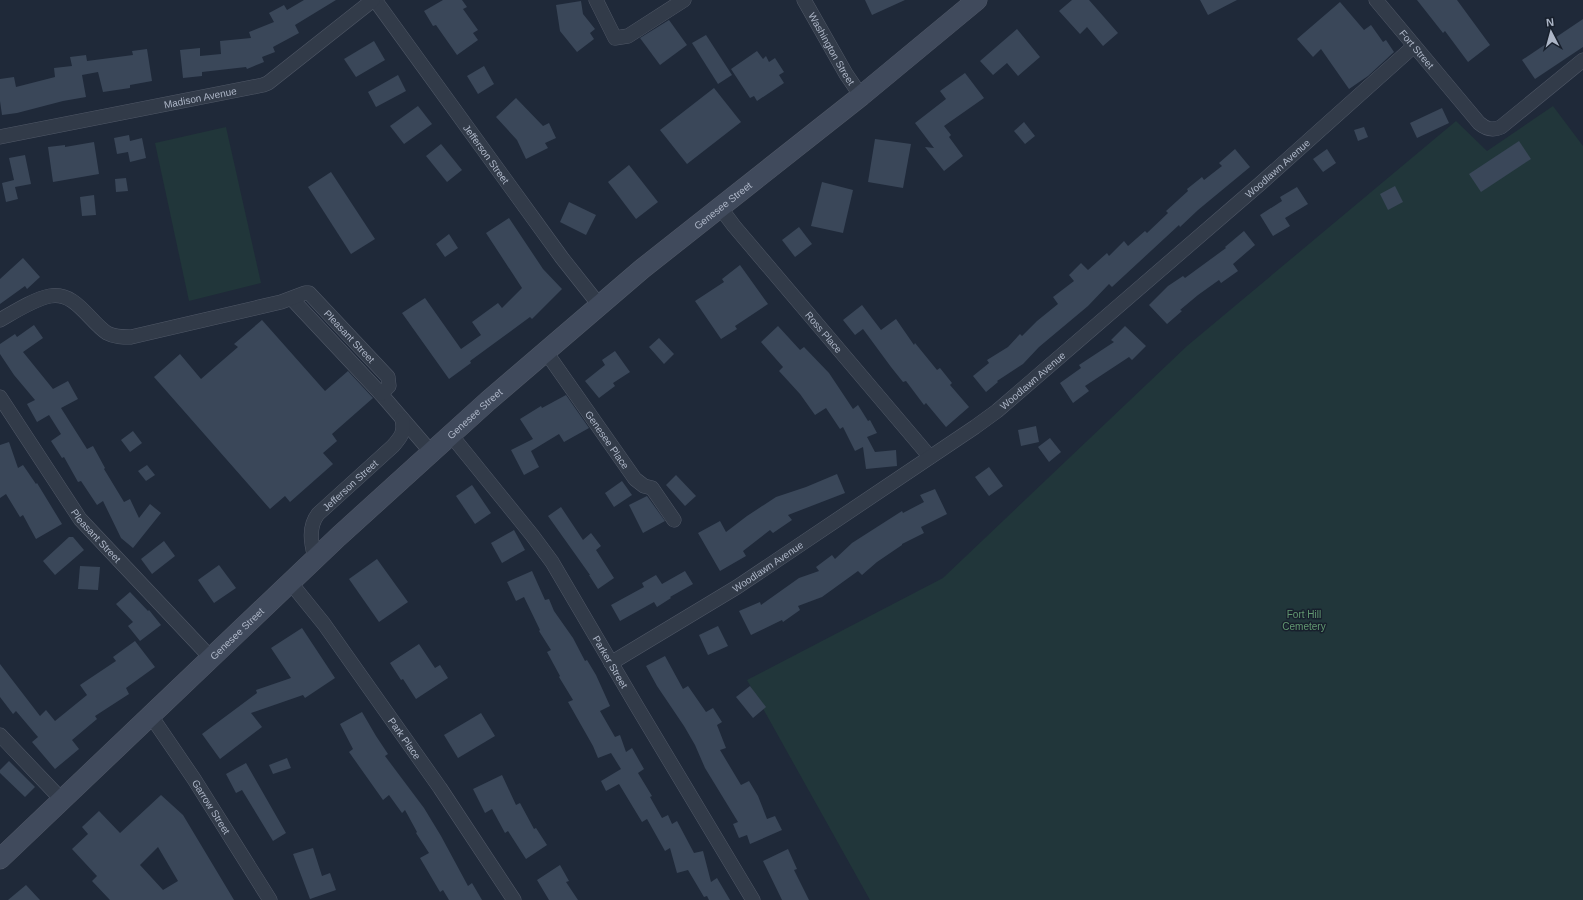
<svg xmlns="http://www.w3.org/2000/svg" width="1583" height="900" viewBox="0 0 1583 900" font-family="Helvetica,sans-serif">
	<rect width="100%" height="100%" fill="#1f2939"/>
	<g fill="#21363a">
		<polygon points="1553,106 1583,146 1583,900 870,900 747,680 943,578 1187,346 1456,121 1487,151"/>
		<polygon points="226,127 261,283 189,301 155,143"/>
	</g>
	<g fill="#3a4759" fill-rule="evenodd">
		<polygon points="304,0 336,0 295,25 299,33 273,47 275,52 262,57 264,62 247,69 246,67 202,72 202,76 183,78 180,50 200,48 200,56 221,54 220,41 251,38 249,32 274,22 269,13 284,5 287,10"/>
		<polygon points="443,0 462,0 467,7 463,9 478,30 473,33 478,40 457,55 436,25 433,26 424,11"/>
		<polygon points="865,0 905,0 872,15"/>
		<polygon points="1072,0 1089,0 1118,33 1103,46 1087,27 1080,34 1059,11"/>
		<polygon points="1200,0 1237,0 1208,15"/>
		<polygon points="1417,0 1457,0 1490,45 1468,62 1445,31 1443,33"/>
		<polygon points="581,1 583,14 595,29 590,33 594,39 577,52 560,31 556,5"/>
		<polygon points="1340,2 1364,30 1371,25 1383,42 1386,40 1394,52 1368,76 1349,89 1321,49 1313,57 1297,39"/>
		<polygon points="1583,19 1583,47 1535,79 1522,60"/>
		<polygon points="669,20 687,45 660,65 640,38"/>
		<polygon points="1017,29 1040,57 1018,76 1007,63 993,75 980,61"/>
		<polygon points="706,35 732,75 718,84 692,43"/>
		<polygon points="374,41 385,60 356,77 344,59"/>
		<polygon points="147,49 152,81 130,85 130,88 103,92 98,72 82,75 86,97 63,101 17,113 2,115 0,101 0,79 14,77 16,87 55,77 54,68 72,66 70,57 86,55 87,61 133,55 132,51"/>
		<polygon points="757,51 763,59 766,56 769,62 775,58 784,72 779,75 784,83 757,101 754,96 750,98 731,69"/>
		<polygon points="484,66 494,84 478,94 467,76"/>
		<polygon points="965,73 984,98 944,126 951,135 949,137 963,156 944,171 925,147 934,148 915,123 946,99 940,91"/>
		<polygon points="398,75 406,91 376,107 368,92"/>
		<polygon points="714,88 741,122 687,164 660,130"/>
		<polygon points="516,98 543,126 549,123 556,138 545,143 548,148 526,159 517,140 496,117"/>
		<polygon points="418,106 432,124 404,144 390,126"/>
		<polygon points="1442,108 1449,123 1417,138 1410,123"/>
		<polygon points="1024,122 1035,136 1025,144 1014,131"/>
		<polygon points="1364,127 1368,137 1358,141 1354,130"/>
		<polygon points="129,135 130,141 142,138 146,158 130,162 128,152 117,154 114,138"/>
		<polygon points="875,139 911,144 903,188 868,182"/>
		<polygon points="1519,141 1531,159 1481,192 1469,174"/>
		<polygon points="94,142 99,174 53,182 48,147 65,145 65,147"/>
		<polygon points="441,144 462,170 447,182 426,156"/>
		<polygon points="1235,149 1250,167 1198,210 1180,227 1179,225 1112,287 1109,284 1088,306 1039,347 1023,364 997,381 998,382 986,392 973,376 989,363 987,360 1008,347 1020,334 1022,336 1037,321 1058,304 1053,297 1074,281 1069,275 1081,263 1088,270 1107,253 1109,256 1124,241 1128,246 1145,231 1147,233 1168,213 1166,211 1188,191 1187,189 1202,177 1204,180 1222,166 1219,163"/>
		<polygon points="1327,149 1336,163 1323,172 1313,159"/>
		<polygon points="25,155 31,184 15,187 18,199 6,202 2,183 14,180 9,158"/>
		<polygon points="629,165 658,202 636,219 608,182"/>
		<polygon points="331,172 375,239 351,254 308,187"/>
		<polygon points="126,178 128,191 116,192 115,179"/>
		<polygon points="822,182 853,190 843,233 811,226"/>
		<polygon points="1395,186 1403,202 1388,210 1380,194"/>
		<polygon points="1297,187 1308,204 1285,218 1290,226 1273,236 1260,215 1282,201 1280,197"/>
		<polygon points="94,195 96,215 82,216 80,197"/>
		<polygon points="569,202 596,215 586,235 560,222"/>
		<polygon points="509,218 543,269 562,289 532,319 530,317 470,361 471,363 449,379 402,313 425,298 461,349 481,335 472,322 498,303 502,308 522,288 486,233"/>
		<polygon points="799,227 812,244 795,257 782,240"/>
		<polygon points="1244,231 1255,245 1233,264 1238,271 1221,283 1219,280 1198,295 1180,310 1182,311 1167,324 1149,305 1168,286 1183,276 1185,278 1226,248 1225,247"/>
		<polygon points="449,234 458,248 445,257 436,244"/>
		<polygon points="23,258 40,277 27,289 25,286 0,304 0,279"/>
		<polygon points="740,265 768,304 735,326 737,329 721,339 695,301 724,282 722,279"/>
		<polygon points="862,305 881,330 896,319 914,345 915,343 937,370 940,368 952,383 950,385 969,407 946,427 926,403 924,405 906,381 903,382 891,367 863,329 855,335 843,320"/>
		<polygon points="262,320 325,391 348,371 373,398 332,434 337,441 323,453 333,464 290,502 285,496 270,509 154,377 180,354 201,379 238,347 234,344"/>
		<polygon points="34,325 43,338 23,352 53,389 68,381 78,399 61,408 87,449 93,446 105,468 104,469 124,502 130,499 139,518 150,504 161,513 133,548 121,538 103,501 97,505 81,481 78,482 64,457 62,458 51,441 61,434 49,415 37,422 27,404 35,400 14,375 0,354 0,344 15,334 17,337"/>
		<polygon points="778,326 800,350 804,347 829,373 853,409 858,405 868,421 870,420 877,433 867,437 875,452 896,450 897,466 866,469 863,447 855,451 843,427 840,429 826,408 815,415 800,394 779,371 783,367 761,342"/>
		<polygon points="1125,326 1146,346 1132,360 1129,357 1085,386 1089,391 1073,403 1060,383 1081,368 1079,365 1114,342 1111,340"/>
		<polygon points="659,338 674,354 664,364 649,347"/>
		<polygon points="615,351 630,372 613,383 615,386 599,398 585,381 605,365 602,360"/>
		<polygon points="566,395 589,428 564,442 559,434 531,451 539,467 524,475 511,450 533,439 520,419 541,406 542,408"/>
		<polygon points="1036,426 1039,442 1021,446 1018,430"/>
		<polygon points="133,431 142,443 130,452 121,440"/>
		<polygon points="1050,438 1061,452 1049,462 1038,447"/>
		<polygon points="9,442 18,468 23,465 36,484 37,483 62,524 36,539 23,515 20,517 6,494 0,498 0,445"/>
		<polygon points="147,465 155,475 146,481 138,471"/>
		<polygon points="989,467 1003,486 989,496 975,477"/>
		<polygon points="837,474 845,493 788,515 792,520 773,533 770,530 743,551 746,556 720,571 698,533 720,521 726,532 747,516 776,497 806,487"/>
		<polygon points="676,475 696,496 685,506 666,485"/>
		<polygon points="622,481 632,495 614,507 605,493"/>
		<polygon points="472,485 491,513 475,524 456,496"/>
		<polygon points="935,489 947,514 921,527 924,533 902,544 902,545 877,562 862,575 858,571 822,597 798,606 800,610 783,622 782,620 751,635 739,611 760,602 761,605 799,578 819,571 816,567 832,555 835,559 852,543 902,511 903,513 924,502 920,495"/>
		<polygon points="647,496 665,521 643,533 629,505"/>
		<polygon points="561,507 583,540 591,533 601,546 596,550 614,578 598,589 589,575 590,575 548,516"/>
		<polygon points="514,530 525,550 502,563 491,543"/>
		<polygon points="69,537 73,537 84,550 55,575 43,561"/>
		<polygon points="164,541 175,556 152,574 141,559"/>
		<polygon points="377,559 408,602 379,622 349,579"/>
		<polygon points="219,565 236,588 214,603 198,580"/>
		<polygon points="80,566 100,567 98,590 78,589"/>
		<polygon points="532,571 545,600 549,599 554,611 573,638 585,661 587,660 596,675 610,706 600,711 615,737 620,735 626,752 632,748 644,769 638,773 652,796 650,797 662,818 668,815 672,824 677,821 694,853 703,851 711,882 717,878 730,900 709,900 707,896 704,897 688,870 677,873 670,848 665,851 647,819 642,822 619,784 606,791 601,781 621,769 611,753 598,758 593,746 568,702 573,700 559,677 560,676 547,652 551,650 539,631 540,630 524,597 516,601 507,582"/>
		<polygon points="685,571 693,584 670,597 671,598 657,607 654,602 620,621 611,605 644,587 642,583 656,575 662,584"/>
		<polygon points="130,592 148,611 149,610 161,625 140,641 128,626 133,622 116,604"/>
		<polygon points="718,626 728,646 708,655 699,635"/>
		<polygon points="302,628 335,678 305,698 303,695 251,713 262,727 220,759 202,734 257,693 256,690 291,678 271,648"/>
		<polygon points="135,641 155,667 126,688 129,694 95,716 97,719 72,740 79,749 55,769 32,742 38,737 16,711 13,714 0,697 0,664 40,716 46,710 55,721 87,695 80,685 116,661 113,657"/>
		<polygon points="419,644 435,668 440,665 448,678 416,699 403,679 401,680 390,663"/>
		<polygon points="665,656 683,689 688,686 706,712 713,708 722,722 717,725 726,748 720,750 741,785 749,781 758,796 767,819 775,816 782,830 750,844 747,835 739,838 733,824 738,822 705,768 695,745 684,726 657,686 646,666"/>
		<polygon points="750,686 766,707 753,718 736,697"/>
		<polygon points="362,712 376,736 388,754 385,756 424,808 441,836 468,886 472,883 482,900 449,900 443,890 440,892 420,858 429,853 416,833 417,832 405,810 402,813 389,795 383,800 349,752 353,749 340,724"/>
		<polygon points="481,713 495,736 458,758 444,735"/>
		<polygon points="287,758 291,768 273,774 269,765"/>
		<polygon points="9,761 35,787 25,797 0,773 0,770"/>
		<polygon points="246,763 286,833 273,841 242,790 236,793 226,774"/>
		<polygon points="502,775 516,805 520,803 534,829 536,828 547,845 526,859 508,831 505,833 492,809 485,813 473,789"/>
		<path d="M161,795L183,815L234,900H110L92,881L97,876L72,849L88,834L82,827L99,811L120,833ZM158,847L178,881L163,890L140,865Z"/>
		<polygon points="313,848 322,876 330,873 336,890 310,899 293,854"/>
		<polygon points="788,849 797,869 794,870 809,900 782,900 763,861"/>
		<polygon points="560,865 569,881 566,882 578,900 549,900 537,880"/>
		<polygon points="26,885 40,900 8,900"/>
	</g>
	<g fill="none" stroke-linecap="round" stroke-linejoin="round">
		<g stroke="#505867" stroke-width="15">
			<g id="minor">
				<path id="s1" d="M375,0L562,258L600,306"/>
				<polyline points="596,0 615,38 628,36 684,0"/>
				<path id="s2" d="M804,0L846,74L861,96"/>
				<path id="s3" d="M1376,0L1479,123C1486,129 1492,131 1501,127L1583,60"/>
				<path id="s4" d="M0,137L263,85L268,83L373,0"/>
				<path id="s5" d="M719,206L734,226L930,457"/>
				<polyline points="292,299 381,394 431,452"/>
				<path id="s6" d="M0,320C14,312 34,299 50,296C75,291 89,321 107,333C114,337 123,337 131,337L281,302L305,293H309L388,377L389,386L381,394"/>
				<path id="s7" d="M546,352L635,479L644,486L652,488L674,520"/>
				<path id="s8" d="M0,397L80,519L211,658"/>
				<path id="s9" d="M451,435L532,535L552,562L636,705L753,900"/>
				<path id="s10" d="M315,558C311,543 308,527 318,514L393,446C401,437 405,432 402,419"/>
				<path id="s11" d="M290,582L324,624L440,788L514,900"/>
				<path id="s12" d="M611,663L737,587L975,427L997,411L1261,183L1414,46"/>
				<path id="s13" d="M151,716L194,779L270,900"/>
				<polyline points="0,735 62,800"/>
			</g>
		</g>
		<g stroke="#505867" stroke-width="21">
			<g id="secondary">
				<path id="s14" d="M0,859L338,537L488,401L642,269L861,96L977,0"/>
			</g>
		</g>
		<use href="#minor" stroke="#323b49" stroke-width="14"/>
		<use href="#secondary" stroke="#404a5c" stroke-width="20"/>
	</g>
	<g text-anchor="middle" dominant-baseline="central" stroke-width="3" stroke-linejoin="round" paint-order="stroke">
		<g font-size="10" fill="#acb5c6" stroke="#18202d">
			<text stroke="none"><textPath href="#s2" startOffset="56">Washington Street</textPath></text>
			<text stroke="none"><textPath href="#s3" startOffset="64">Fort Street</textPath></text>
			<text stroke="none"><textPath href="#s4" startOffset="204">Madison Avenue</textPath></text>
			<text stroke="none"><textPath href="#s1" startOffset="190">Jefferson Street</textPath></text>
			<text stroke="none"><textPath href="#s12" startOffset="832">Woodlawn Avenue</textPath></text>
			<text stroke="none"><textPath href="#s14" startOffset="975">Genesee Street</textPath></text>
			<text stroke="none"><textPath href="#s5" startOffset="164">Ross Place</textPath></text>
			<text stroke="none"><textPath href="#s6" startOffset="394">Pleasant Street</textPath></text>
			<text stroke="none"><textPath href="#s12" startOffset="508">Woodlawn Avenue</textPath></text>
			<text stroke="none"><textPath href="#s14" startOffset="651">Genesee Street</textPath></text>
			<text stroke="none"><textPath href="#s7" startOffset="107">Genesee Place</textPath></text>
			<text stroke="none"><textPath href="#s10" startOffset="89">Jefferson Street</textPath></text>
			<text stroke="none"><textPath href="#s8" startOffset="169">Pleasant Street</textPath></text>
			<text stroke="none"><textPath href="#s12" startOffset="184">Woodlawn Avenue</textPath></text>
			<text stroke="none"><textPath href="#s14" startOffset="327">Genesee Street</textPath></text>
			<text stroke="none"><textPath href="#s9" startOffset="278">Parker Street</textPath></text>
			<text stroke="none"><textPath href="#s11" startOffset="194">Park Place</textPath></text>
			<text stroke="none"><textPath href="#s13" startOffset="109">Garrow Street</textPath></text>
		</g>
		<g font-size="10" fill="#629871" stroke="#18202d">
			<text x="1304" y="614">Fort Hill<tspan x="1304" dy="12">Cemetery</tspan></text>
		</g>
	</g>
	<g transform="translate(1551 32) rotate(354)" stroke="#18202d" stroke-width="3" paint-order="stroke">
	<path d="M0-3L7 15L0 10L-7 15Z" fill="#acb5c6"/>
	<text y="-6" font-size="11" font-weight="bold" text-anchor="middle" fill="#acb5c6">N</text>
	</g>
</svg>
